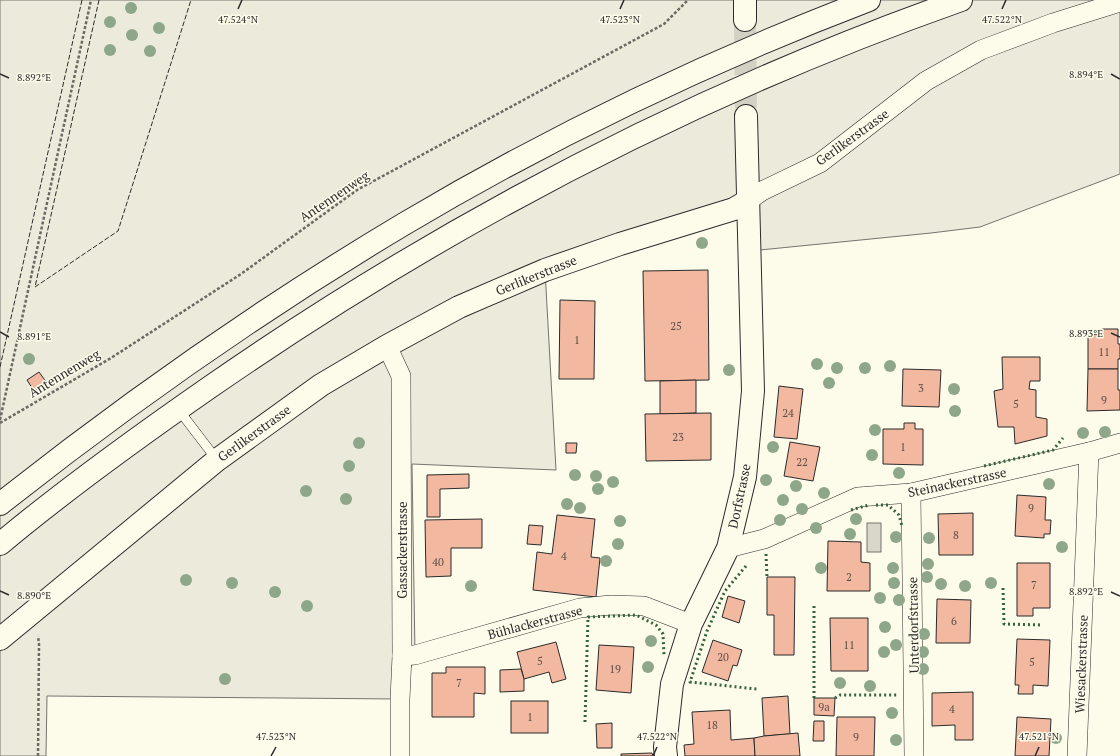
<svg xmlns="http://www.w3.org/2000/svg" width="1120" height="756" viewBox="0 0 1120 756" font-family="'PT Serif',serif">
	<rect width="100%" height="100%" fill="#fdfbea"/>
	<polygon fill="#ecebdb" stroke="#74746e" points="0,0 1120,0 1120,174 980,227 931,233 750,251 749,200 545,270 556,470 412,464 415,655 400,699 47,696 46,756 0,756"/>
	<rect fill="#d8d7c9" stroke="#74746e" x="867" y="523" width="14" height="29"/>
	<g fill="#f2b8a0" stroke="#2b2b2b">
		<polygon points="708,270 709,380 645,381 643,271"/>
		<polygon points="560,300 595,301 594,379 559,379"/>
		<polygon points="1102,329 1118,329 1118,344 1120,344 1120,359 1118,359 1118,369 1088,369 1088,334 1102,335"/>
		<polygon points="1002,357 1040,357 1040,381 1030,381 1029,389 1036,390 1036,417 1047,419 1047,436 1015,444 1014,427 998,427 994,391 1003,389"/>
		<polygon points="903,369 941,370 939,407 902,406"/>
		<polygon points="1088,369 1118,369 1118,390 1120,390 1120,410 1087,411"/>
		<polygon points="39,372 47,383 34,391 27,380"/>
		<polygon points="696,380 696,413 660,414 660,381"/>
		<polygon points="779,386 803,389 797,439 774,437"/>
		<polygon points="711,413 711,460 646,461 645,414"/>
		<polygon points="904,423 915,423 915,429 923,429 923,465 883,464 883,429 904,429"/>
		<polygon points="790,442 820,447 813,481 784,476"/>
		<polygon points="566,443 577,443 576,453 566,453"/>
		<polygon points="469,474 469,488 440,489 440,517 427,517 427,475"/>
		<polygon points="1017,495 1046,497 1045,520 1051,520 1050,534 1044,534 1044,538 1015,536"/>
		<polygon points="973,513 973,555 939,555 938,514"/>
		<polygon points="557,515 595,519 591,557 600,558 596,597 533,590 537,552 552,554"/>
		<polygon points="482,519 482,548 451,548 451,576 426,577 425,520"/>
		<polygon points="529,525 543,526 541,545 527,544"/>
		<polygon points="828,541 861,542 861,562 870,563 870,591 827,591"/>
		<polygon points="1017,563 1050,563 1050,608 1033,608 1033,616 1017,616"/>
		<polygon points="767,577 795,577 794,655 774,655 774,615 767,615"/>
		<polygon points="728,596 745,601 739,623 722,617"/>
		<polygon points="937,599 971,600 970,643 936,643"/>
		<polygon points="830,618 868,618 868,671 831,671"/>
		<polygon points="1017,639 1050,640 1048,686 1033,685 1033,694 1018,694 1019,685 1015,685"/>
		<polygon points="713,640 742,650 737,666 733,665 728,681 702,672"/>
		<polygon points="556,642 566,679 552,683 549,672 524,679 517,652"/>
		<polygon points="599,645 634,647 631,693 596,690"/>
		<polygon points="446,667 485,667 485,694 474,693 474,717 432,717 432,673 446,673"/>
		<polygon points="521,669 524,679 524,691 500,692 500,670"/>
		<polygon points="973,692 973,740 955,740 955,725 932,726 932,693"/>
		<polygon points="788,696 790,734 764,736 762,698"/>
		<polygon points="814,698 835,698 834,716 814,715"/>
		<rect x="511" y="701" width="37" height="32"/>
		<polygon points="730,710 731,740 754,738 755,756 685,756 684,745 694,744 692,712"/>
		<polygon points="837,717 875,717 874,756 836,756"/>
		<polygon points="1017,717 1051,719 1049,756 1015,756"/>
		<polygon points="814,721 824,721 824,741 813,741"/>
		<polygon points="612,723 612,748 597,748 596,724"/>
		<polygon points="798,733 800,756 755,756 754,738 764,736"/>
		<polygon points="652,753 653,756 621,756 621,754"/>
	</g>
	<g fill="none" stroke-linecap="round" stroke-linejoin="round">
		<polyline stroke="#d3d1c4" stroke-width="22" stroke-dasharray="22 11" stroke-linecap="butt" points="745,20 746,116"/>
		<g stroke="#2b2b2b" stroke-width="10">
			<polyline id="service" points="178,409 217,460"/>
		</g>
		<g stroke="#2b2b2b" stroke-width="20">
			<g id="minor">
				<polyline points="749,200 762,191 820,163 926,81 981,50 1053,23 1120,2"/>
				<polyline points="387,346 401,376 402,656 400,699 400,756"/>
				<polyline points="911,493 914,756"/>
				<polyline points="728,548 764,539 858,497 911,493 1089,452 1120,443"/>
				<polyline points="402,656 415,655 580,608 611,605 644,606 691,624"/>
				<polyline points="1077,756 1089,452"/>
			</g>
		</g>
		<g stroke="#2b2b2b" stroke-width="24">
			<g id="tertiary">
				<polyline points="745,20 745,0"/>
				<polyline points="0,639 217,460 321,385 387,346 459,307 545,270 620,244 734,209 749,200"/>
				<polyline points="666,756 665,747 672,684 691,624 728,548 745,477 753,391 746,116"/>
			</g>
		</g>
		<g stroke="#2b2b2b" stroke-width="24">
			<g id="motorway">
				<path d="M0,504C129,402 263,308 404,224C552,136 709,61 869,0"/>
				<path d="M0,544C67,488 138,437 210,387C442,226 694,94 961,0"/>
			</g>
		</g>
		<g stroke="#6a6964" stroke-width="2.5" stroke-dasharray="3 2" stroke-linecap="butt">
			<polyline points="0,420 91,0"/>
			<polyline points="0,423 111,358 241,274 357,190 664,24 688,0"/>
			<polyline points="38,756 39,644 38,636"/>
		</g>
		<use href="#service" stroke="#fdfbea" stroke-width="9"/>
		<use href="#minor" stroke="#fdfbea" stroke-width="19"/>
		<use href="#tertiary" stroke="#fdfbea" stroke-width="22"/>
		<use href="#motorway" stroke="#fdfbea" stroke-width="22"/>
		<g stroke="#34623c" stroke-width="3" stroke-dasharray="2 3" stroke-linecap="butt">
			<polyline points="984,466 1053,450 1063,438"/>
			<polyline points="876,505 888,505 899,515 902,526"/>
			<polyline points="851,510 869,505"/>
			<polyline points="766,554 767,577"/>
			<polyline points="746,566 725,591 707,631 690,682 757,689"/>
			<polyline points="1003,588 1004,624 1043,625"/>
			<polyline points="814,698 814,605"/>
			<polyline points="835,698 840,695 898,695"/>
			<polyline points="585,722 588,617 636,615 656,625 663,634 664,655"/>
		</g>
		<g stroke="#2b2b2b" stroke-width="1" stroke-dasharray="5 2" stroke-linecap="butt">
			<polyline points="99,0 35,287 118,231 191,0"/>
			<polyline points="0,367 82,0"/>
		</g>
	</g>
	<g fill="#8ea78a">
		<circle cx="131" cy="8" r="6"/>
		<circle cx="110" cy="22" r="6"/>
		<circle cx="159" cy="28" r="6"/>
		<circle cx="132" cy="35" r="6"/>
		<circle cx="110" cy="50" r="6"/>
		<circle cx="150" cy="51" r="6"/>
		<circle cx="702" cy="243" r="6"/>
		<circle cx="29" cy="359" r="6"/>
		<circle cx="817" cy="364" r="6"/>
		<circle cx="890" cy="366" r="6"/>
		<circle cx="837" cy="368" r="6"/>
		<circle cx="865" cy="368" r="6"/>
		<circle cx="729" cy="370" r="6"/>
		<circle cx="829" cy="383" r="6"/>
		<circle cx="954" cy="389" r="6"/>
		<circle cx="955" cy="411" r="6"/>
		<circle cx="875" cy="430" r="6"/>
		<circle cx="1105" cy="432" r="6"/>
		<circle cx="1083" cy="433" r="6"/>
		<circle cx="359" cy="443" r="6"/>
		<circle cx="773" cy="447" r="6"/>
		<circle cx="872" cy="455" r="6"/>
		<circle cx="349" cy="466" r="6"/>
		<circle cx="899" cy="473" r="6"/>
		<circle cx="575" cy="475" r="6"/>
		<circle cx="596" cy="476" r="6"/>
		<circle cx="766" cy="480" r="6"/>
		<circle cx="613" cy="482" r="6"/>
		<circle cx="1049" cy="484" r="6"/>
		<circle cx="796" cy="486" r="6"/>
		<circle cx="598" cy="489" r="6"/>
		<circle cx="306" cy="491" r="6"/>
		<circle cx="824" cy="493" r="6"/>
		<circle cx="346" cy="499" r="6"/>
		<circle cx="783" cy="500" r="6"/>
		<circle cx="567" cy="504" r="6"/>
		<circle cx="580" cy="508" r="6"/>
		<circle cx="802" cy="509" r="6"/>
		<circle cx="856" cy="519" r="6"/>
		<circle cx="780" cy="520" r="6"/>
		<circle cx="620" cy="521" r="6"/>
		<circle cx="816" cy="528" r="6"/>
		<circle cx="850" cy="534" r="6"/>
		<circle cx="896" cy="537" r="6"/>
		<circle cx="929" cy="538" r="6"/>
		<circle cx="618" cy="544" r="6"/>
		<circle cx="1062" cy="547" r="6"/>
		<circle cx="606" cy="561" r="6"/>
		<circle cx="928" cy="564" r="6"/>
		<circle cx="821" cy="568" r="6"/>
		<circle cx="893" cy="568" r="6"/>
		<circle cx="927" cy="577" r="6"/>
		<circle cx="186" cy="580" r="6"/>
		<circle cx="232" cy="583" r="6"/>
		<circle cx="894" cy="583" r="6"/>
		<circle cx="991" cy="583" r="6"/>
		<circle cx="941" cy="584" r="6"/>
		<circle cx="471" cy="586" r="6"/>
		<circle cx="965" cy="586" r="6"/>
		<circle cx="275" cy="592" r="6"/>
		<circle cx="880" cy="598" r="6"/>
		<circle cx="899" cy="600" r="6"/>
		<circle cx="307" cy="606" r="6"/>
		<circle cx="885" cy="627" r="6"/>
		<circle cx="924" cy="634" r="6"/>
		<circle cx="651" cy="641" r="6"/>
		<circle cx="896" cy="645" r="6"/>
		<circle cx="884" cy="652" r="6"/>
		<circle cx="923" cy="652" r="6"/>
		<circle cx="648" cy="667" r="6"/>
		<circle cx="923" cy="669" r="6"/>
		<circle cx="225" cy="679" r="6"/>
		<circle cx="840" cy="683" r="6"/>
		<circle cx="870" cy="686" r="6"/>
		<circle cx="892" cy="713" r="6"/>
		<circle cx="1056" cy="738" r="6"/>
		<circle cx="896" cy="740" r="6"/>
	</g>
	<path fill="none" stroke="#2b2b2b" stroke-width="1.5" d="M238,9L242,0M620,9L624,0M1002,9L1006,0M0,74L9,78M1111,74L1120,79M0,332L9,337M1111,333L1120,337M0,591L9,595M1111,592L1120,596M271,756L276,747M653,756L657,747M1035,756L1039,747"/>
	<g text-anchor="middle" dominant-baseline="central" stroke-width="3" stroke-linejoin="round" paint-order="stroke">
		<g font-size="11" fill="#5d4e48">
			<text x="676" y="326">25</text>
			<text x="577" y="340">1</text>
			<text x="1104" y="352">11</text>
			<text x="921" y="388">3</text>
			<text x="1104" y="400">9</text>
			<text x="1016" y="404">5</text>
			<text x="788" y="413">24</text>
			<text x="678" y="437">23</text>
			<text x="903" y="447">1</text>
			<text x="802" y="462">22</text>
			<text x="1031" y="508">9</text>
			<text x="956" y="535">8</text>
			<text x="564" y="556">4</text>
			<text x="438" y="562">40</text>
			<text x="849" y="577">2</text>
			<text x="1034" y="585">7</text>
			<text x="954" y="621">6</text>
			<text x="849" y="645">11</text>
			<text x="723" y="657">20</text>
			<text x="540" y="661">5</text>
			<text x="1032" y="662">5</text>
			<text x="615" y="669">19</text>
			<text x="459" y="683">7</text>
			<text x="824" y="707">9a</text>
			<text x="952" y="709">4</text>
			<text x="530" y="717">1</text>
			<text x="712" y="725">18</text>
			<text x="856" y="737">9</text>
		</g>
		<g font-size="13" fill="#2b2b2b" stroke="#fdfbea">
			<text transform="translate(852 137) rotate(-36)">Gerlikerstrasse</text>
			<text transform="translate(334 196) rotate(-34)">Antennenweg</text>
			<text transform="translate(536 275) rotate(-22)">Gerlikerstrasse</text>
			<text transform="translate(64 373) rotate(-31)">Antennenweg</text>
			<text transform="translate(254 433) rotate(-36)">Gerlikerstrasse</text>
			<text transform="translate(957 482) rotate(-12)">Steinackerstrasse</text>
			<text transform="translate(739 496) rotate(-78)">Dorfstrasse</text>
			<text transform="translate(402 550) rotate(-90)">Gassackerstrasse</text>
			<text transform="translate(535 622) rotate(-15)">Bühlackerstrasse</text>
			<text transform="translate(913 625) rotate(-91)">Unterdorfstrasse</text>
			<text transform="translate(1081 664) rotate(-88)">Wiesackerstrasse</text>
		</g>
	</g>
	<g font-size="10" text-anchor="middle" fill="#2b2b2b" stroke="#fdfbea" stroke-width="3" stroke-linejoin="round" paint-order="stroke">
		<text x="238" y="23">47.524°N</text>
		<text x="620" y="23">47.523°N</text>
		<text x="1002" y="23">47.522°N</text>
		<text x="1086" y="78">8.894°E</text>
		<text x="34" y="81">8.892°E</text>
		<text x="1086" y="337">8.893°E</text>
		<text x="34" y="340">8.891°E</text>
		<text x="1086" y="595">8.892°E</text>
		<text x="34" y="599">8.890°E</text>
		<text x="276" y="740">47.523°N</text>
		<text x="657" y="740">47.522°N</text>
		<text x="1039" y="740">47.521°N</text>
	</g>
</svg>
